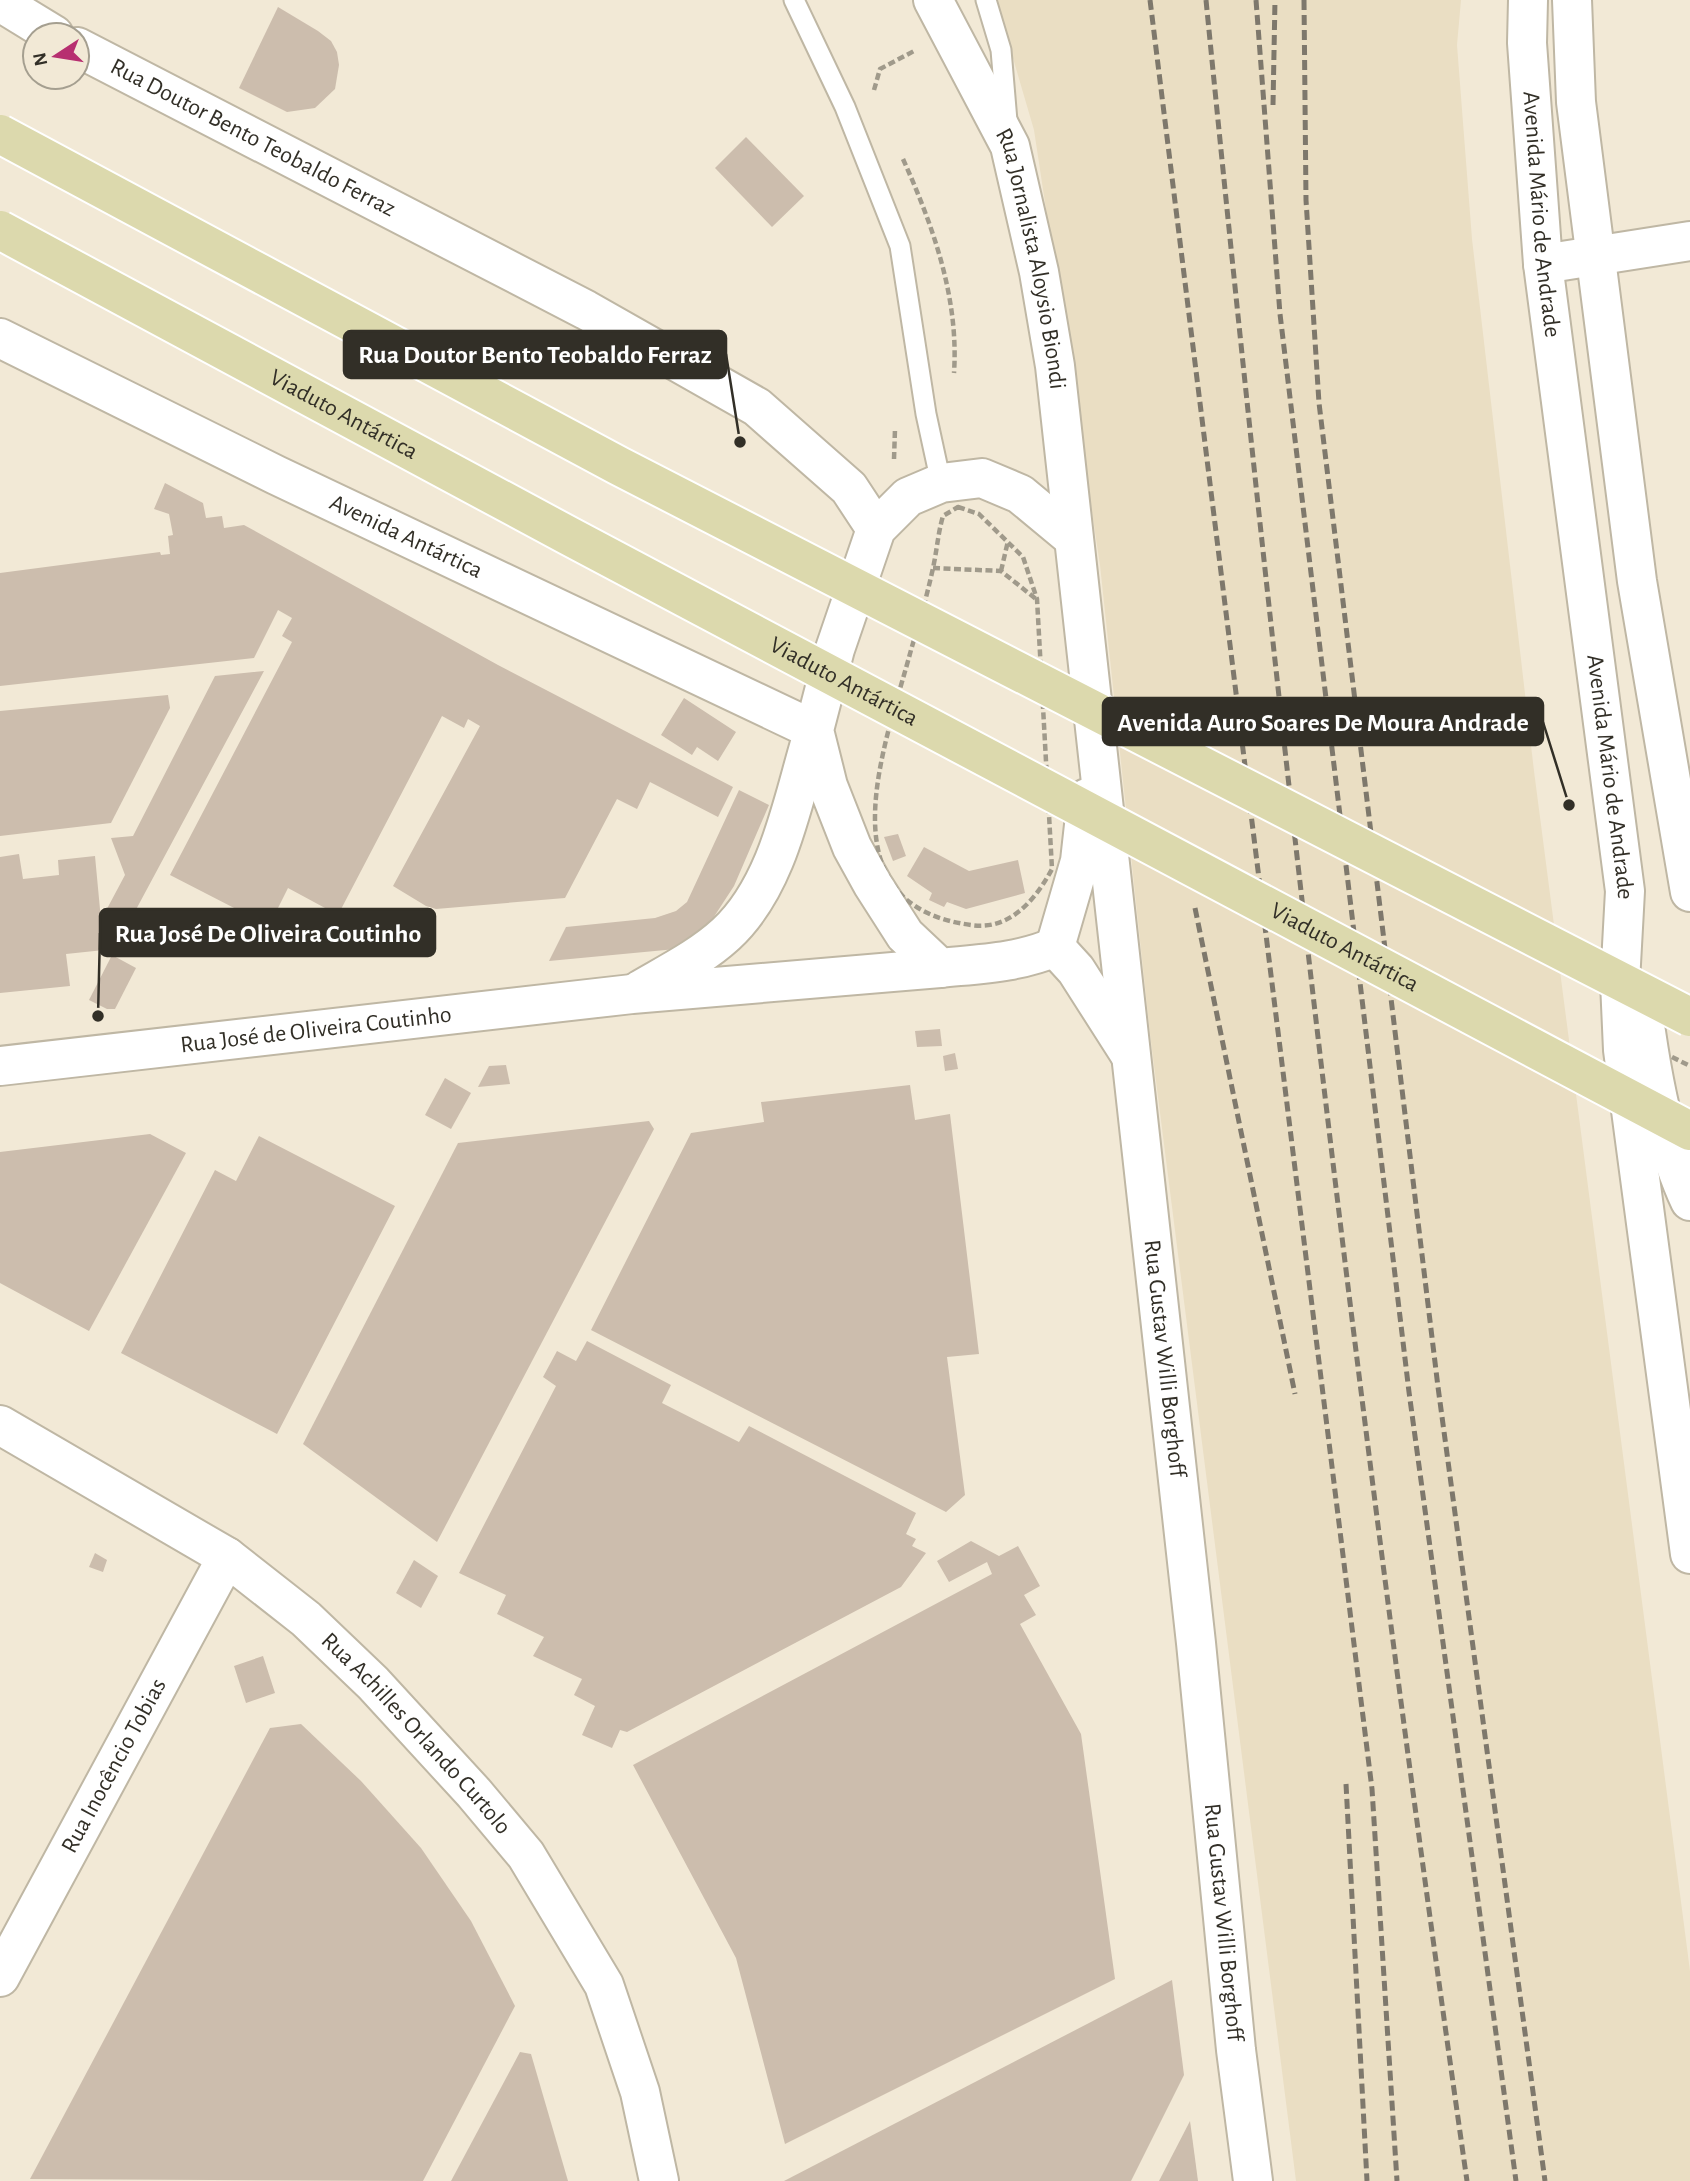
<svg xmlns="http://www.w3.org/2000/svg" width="1690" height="2181" viewBox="0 0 1690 2181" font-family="'Alegreya Sans',sans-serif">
	<rect width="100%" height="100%" fill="#f2e9d6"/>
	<polygon fill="#eadec3" points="996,0 1461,0 1457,45 1472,239 1534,771 1690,1971 1690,2181 1296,2181 1150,1034 1100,565 1034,130"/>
	<g fill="#ccbdad">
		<polygon points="278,7 318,31 331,41 337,52 339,65 335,89 315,108 287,112 239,88"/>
		<polygon points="746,137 804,196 772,227 715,168"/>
		<polygon points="165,483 203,503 206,518 222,516 224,528 244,525 498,665 733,787 718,817 650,782 637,809 617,799 565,898 436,909 426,906 393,886 480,726 468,719 464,728 442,716 338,915 288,888 269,926 170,875 292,642 282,636 292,618 278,610 254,658 0,686 0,573 160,552 161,555 170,554 168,536 173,535 169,514 154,509"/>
		<polygon points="264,671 117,945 103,936 104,950 66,954 70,986 0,993 0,857 19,854 23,879 59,875 58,860 95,856 101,920 125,875 111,838 133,836 215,676"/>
		<polygon points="168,695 170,708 111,823 0,836 0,711"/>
		<polygon points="684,698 736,732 718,761 697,747 692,755 661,735"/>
		<polygon points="739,790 769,805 734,886 706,929 676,949 549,961 566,927 655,918 676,911 687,902"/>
		<polygon points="898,834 906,856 893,861 884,837"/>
		<polygon points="924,847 969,871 1018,860 1025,893 966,909 947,902 944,907 929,900 932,893 907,876"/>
		<polygon points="112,955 136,968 115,1009 107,1009 89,1000"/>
		<polygon points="940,1029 942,1046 917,1047 915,1031"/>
		<polygon points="955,1053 958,1069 945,1071 943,1056"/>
		<polygon points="506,1065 510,1084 478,1087 489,1066"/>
		<polygon points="445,1078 471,1093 451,1129 425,1115"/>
		<polygon points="910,1085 915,1120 950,1114 979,1354 947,1357 965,1495 946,1512 591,1330 691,1133 764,1122 761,1102"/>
		<polygon points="649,1121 654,1129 437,1542 303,1444 458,1143"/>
		<polygon points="150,1134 186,1153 89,1331 0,1283 0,1152"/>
		<polygon points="259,1136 395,1206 277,1434 121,1353 215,1170 236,1181"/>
		<polygon points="587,1341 671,1385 662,1403 739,1442 749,1426 916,1513 906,1534 916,1539 912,1546 926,1553 901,1587 627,1732 620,1730 612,1748 582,1735 595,1706 574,1695 582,1679 533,1656 544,1637 497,1614 506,1595 459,1573 556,1386 543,1377 557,1351 576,1361"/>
		<polygon points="971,1541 999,1556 1018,1546 1040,1586 1024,1595 1036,1615 1020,1624 1081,1734 1115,1979 785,2144 736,1958 633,1765 992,1574 987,1562 949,1582 937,1561"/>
		<polygon points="95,1553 107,1560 103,1572 89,1567"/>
		<polygon points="414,1560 438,1576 421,1608 396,1593"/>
		<polygon points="263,1656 275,1693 246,1703 234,1666"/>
		<polygon points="301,1724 361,1781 421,1848 471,1921 515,2006 423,2181 30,2179 270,1728"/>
		<polygon points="1172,1980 1184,2075 1131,2181 784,2181"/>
		<polygon points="520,2052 531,2054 568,2181 451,2181"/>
		<polygon points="1190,2121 1198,2181 1159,2181"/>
	</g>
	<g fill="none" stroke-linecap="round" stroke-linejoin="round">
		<g stroke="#bfb7a4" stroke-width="23">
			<g id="lane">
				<polyline points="794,0 845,107 900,246 926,414 941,483"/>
				<polyline points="986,0 1001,50 1007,121"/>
			</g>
		</g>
		<g stroke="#bfb7a4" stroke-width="42">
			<g id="street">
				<polyline points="1543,264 1690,241"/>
				<path d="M640,990C669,973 701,957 726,934C780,884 793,797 814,730"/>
				<path id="s1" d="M0,1066L632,994L940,968"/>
				<path id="s2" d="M0,1425L227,1557L306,1619L373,1683L474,1793L526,1855L604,1985L640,2092L659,2181"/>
				<path id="s3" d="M0,1977L227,1557"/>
			</g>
		</g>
		<g stroke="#bfb7a4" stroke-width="42">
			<g id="secondary">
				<path id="s4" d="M933,0L1010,146L1039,272L1055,366L1196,1643L1236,2050L1253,2181"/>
				<path id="s5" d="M1528,0L1527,43L1543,264L1625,891L1620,982L1623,1050L1690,1554"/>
				<polyline points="1572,0 1576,102 1637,581 1690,892"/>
				<polyline points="0,2 54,35"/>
				<path id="s6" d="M77,47L586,310L757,407L849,488L876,529"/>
				<path id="s7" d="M0,338L276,475L814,730"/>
				<path d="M1055,947C1018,963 979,964 940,968L905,935L873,885L852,847L828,786L814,730L835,649L876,529L908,497L941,483L982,478L1020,494L1072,537"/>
				<polyline points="1055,947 1080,861 1087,798"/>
				<polyline points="1055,947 1076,970 1129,1053"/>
				<path d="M1646,1032C1654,1087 1666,1150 1690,1201"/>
			</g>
		</g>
		<g stroke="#a09a8b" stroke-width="4.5" stroke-dasharray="7 3.5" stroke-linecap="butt">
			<polyline points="874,90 880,69 914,51"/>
			<path d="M903,159C933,226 959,298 954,373"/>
			<polyline points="894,459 895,429"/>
			<path d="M958,507L979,514L1023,557L1037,599L1052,869C1036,899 1010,931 971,925C820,905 886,744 911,650C919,623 927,596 933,568C937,550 938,533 943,516Z"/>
			<polyline points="933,568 1001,571 1036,599"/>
			<polyline points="1001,571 1008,541"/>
		</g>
		<use href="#lane" stroke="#fff" stroke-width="19"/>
		<use href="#street" stroke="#fff" stroke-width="38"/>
		<use href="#secondary" stroke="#fff" stroke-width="38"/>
		<g stroke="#7e786c" stroke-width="5" stroke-dasharray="10 5" stroke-linecap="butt">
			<polyline points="1150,0 1372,1789 1397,2181"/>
			<path d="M1206,0C1278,729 1363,1456 1467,2181"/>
			<polyline points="1256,0 1280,314 1409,1392 1516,2181"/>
			<polyline points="1304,0 1306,200 1319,403 1438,1387 1545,2181"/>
			<polyline points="1273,105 1275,0"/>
			<polyline points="1195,908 1295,1394"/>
			<polyline points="1346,1784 1367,2181"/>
		</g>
		<g stroke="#fff" stroke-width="42" stroke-linecap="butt">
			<g id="primary-bridge">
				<polyline points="0,134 619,466 1690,1017"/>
				<path id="s8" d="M0,230L569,536L1690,1131"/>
			</g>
		</g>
		<polyline stroke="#a09a8b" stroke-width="4.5" stroke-dasharray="7 3.5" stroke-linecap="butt" points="1672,1057 1690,1066"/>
		<use href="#primary-bridge" stroke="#dcd9ad" stroke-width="38"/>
	</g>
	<g text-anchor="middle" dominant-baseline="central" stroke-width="5" stroke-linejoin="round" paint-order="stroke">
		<g font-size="24" fill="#322f27" stroke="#f2e9d6">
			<text stroke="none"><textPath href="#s6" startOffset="198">Rua Doutor Bento Teobaldo Ferraz</textPath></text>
			<text stroke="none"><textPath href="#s5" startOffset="215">Avenida Mário de Andrade</textPath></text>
			<text stroke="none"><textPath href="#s4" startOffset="280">Rua Jornalista Aloysio Biondi</textPath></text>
			<text stroke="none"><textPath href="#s8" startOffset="390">Viaduto Antártica</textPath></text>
			<text stroke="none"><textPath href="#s7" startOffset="452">Avenida Antártica</textPath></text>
			<text stroke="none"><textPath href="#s8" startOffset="957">Viaduto Antártica</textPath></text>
			<text stroke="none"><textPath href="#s5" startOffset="782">Avenida Mário de Andrade</textPath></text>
			<text stroke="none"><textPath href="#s8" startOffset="1524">Viaduto Antártica</textPath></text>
			<text stroke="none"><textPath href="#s1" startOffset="318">Rua José de Oliveira Coutinho</textPath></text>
			<text stroke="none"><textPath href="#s4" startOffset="1388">Rua Gustav Willi Borghoff</textPath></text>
			<text stroke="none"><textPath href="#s2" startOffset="522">Rua Achilles Orlando Curtolo</textPath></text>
			<text stroke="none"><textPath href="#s3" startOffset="240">Rua Inocêncio Tobias</textPath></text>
			<text stroke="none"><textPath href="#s4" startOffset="1955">Rua Gustav Willi Borghoff</textPath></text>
		</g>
	</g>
	<path fill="none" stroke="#322f27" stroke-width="2.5" d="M740 442L726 354M1569 805L1543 722M98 1016L100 933"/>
	<g fill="#322f27" stroke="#f2e9d6" stroke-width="2.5">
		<circle cx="740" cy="442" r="7"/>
		<circle cx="1569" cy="805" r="7"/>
		<circle cx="98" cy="1016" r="7"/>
	</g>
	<g fill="#322f27" stroke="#322f27" stroke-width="2.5">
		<rect x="344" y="331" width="382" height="47" rx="7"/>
		<rect x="1103" y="698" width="440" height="47" rx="7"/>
		<rect x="100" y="909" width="335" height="47" rx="7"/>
	</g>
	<g font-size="26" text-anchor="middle" font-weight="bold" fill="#fff">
		<text x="535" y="363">Rua Doutor Bento Teobaldo Ferraz</text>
		<text x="1323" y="731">Avenida Auro Soares De Moura Andrade</text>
		<text x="268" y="942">Rua José De Oliveira Coutinho</text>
	</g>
	<g transform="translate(56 56) rotate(258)"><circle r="33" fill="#f2e9d6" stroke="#a59f90" stroke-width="2"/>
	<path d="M0-5L12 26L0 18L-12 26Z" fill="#b72f70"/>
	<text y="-10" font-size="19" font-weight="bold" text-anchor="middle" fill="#322f27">N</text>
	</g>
</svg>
